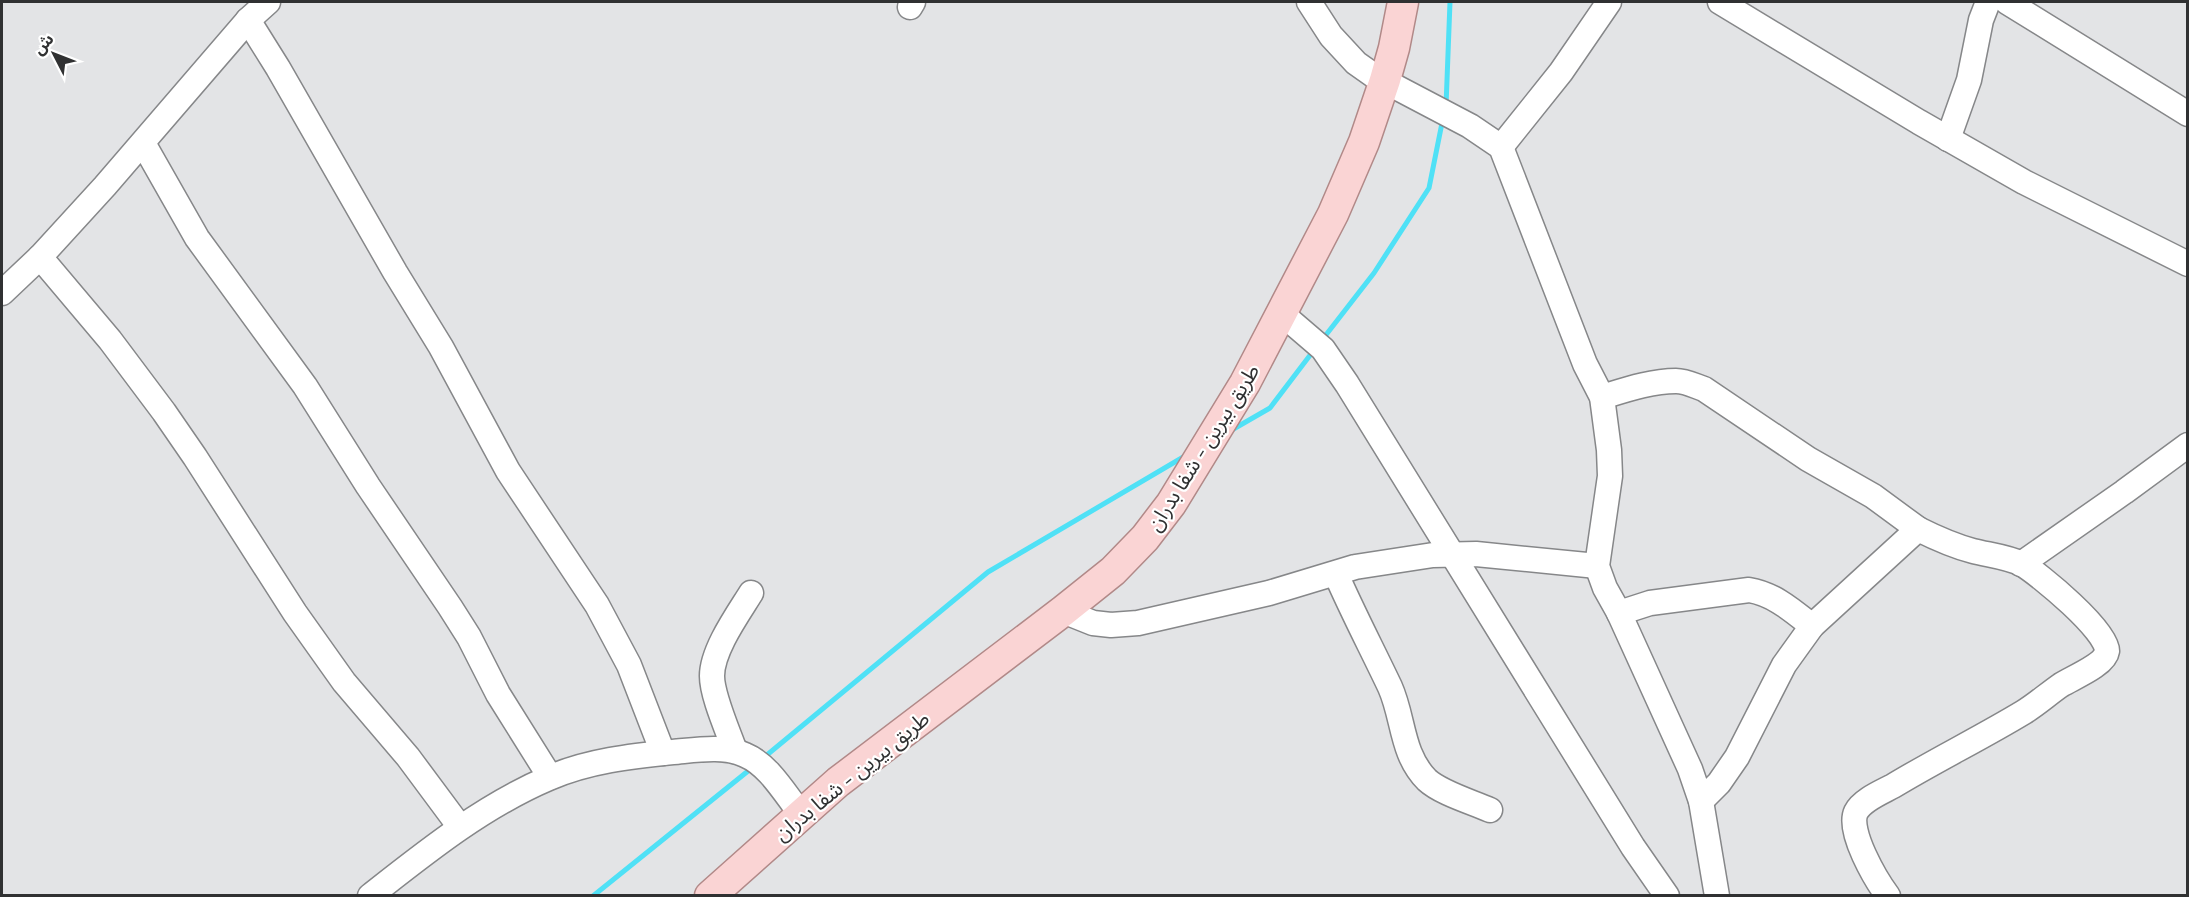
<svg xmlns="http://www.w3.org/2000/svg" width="2189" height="897" viewBox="0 0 2189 897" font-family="'Exo 2','Noto Sans Arabic',sans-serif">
	<rect width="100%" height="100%" fill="#e3e4e6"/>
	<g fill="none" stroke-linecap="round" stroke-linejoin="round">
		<g stroke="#4fe1f6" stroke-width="5">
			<polyline points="1446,106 1450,2"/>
			<polyline points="1322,340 1374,273 1429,188 1443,118"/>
			<polyline points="1230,431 1270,408 1314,350"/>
			<polyline points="762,759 988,572 1185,456"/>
			<polyline points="593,896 753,767"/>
		</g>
		<g stroke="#868789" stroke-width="27">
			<g id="minor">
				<polyline points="1309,2 1331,36 1356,63 1373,75 1470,126 1501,147 1585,364 1602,397 1609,450 1610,476 1597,566 1605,588 1619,613 1690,769 1701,801 1717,896"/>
				<polyline points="1720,2 1919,122 2024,182 2188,264"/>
				<polyline points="2007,2 2188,114"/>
				<polyline points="910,7 913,2"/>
				<polyline points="248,20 278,68 395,272 441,347 508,471 597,605 629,665 663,753"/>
				<polyline points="1948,139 1969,80 1981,20 1988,2"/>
				<polyline points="143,143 197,238 305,386 368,486 450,607 469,637 498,694 550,777"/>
				<polyline points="1501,147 1561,72 1609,2"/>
				<polyline points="40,257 110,340 164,412 195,457 295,613 344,682 408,757 460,827"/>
				<polyline points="2,293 40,257 105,186 248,20 268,2"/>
				<polyline points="1281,313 1323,349 1347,384 1633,847 1667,896"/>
				<path d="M1602,397C1625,390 1651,381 1676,381C1686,381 1695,386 1704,389L1808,459L1873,496L1918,529"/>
				<polyline points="2021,564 2124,492 2188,445"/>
				<path d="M1336,574C1353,613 1372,649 1390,687C1404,718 1401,754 1427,780C1441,793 1472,802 1490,810"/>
				<polyline points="1063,611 1093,623 1111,625 1138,623 1269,593 1355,567 1433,555 1476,554 1597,566"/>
				<path d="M1619,613L1650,603L1749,590C1774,594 1793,611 1812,626"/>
				<path d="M735,751C728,731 712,696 712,676C712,650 738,614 751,593"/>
				<path d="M1701,801L1719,783L1737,757L1784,665L1812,626L1918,529C1936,538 1954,546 1973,551C1989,555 2008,557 2022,564C2039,574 2108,631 2107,651C2105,665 2072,678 2061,685C2048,694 2037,704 2024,712C1981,738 1936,760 1893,786C1882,792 1862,800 1856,812C1847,831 1876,880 1888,896"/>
				<path d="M370,896C426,852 483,806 549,778C587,761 632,756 673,752C696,750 724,745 745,755C769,765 785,794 801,814"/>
			</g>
		</g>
		<g stroke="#b18988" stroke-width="33">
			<polyline id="major" points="710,896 838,782 1063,611 1113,571 1145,538 1171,504 1245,383 1333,214 1364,142 1385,80 1394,48 1403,2"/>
		</g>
		<use href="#minor" stroke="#fff" stroke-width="24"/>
		<use href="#major" stroke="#fad4d4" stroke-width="30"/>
	</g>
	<g text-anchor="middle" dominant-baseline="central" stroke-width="4.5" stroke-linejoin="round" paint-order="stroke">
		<g font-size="21" fill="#303132" stroke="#fff">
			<text transform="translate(1202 447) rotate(-58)">طريق بيرين - شفا بدران</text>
			<text transform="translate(851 775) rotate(-39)">طريق بيرين - شفا بدران</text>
		</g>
	</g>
	<rect width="2189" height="897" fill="none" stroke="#303132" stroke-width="6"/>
	<g transform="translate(54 54) rotate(312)" stroke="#ffffff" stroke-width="4.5" paint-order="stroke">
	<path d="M0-4.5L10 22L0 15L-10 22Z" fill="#303132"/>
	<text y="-9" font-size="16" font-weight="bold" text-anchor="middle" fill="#303132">ش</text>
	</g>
</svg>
